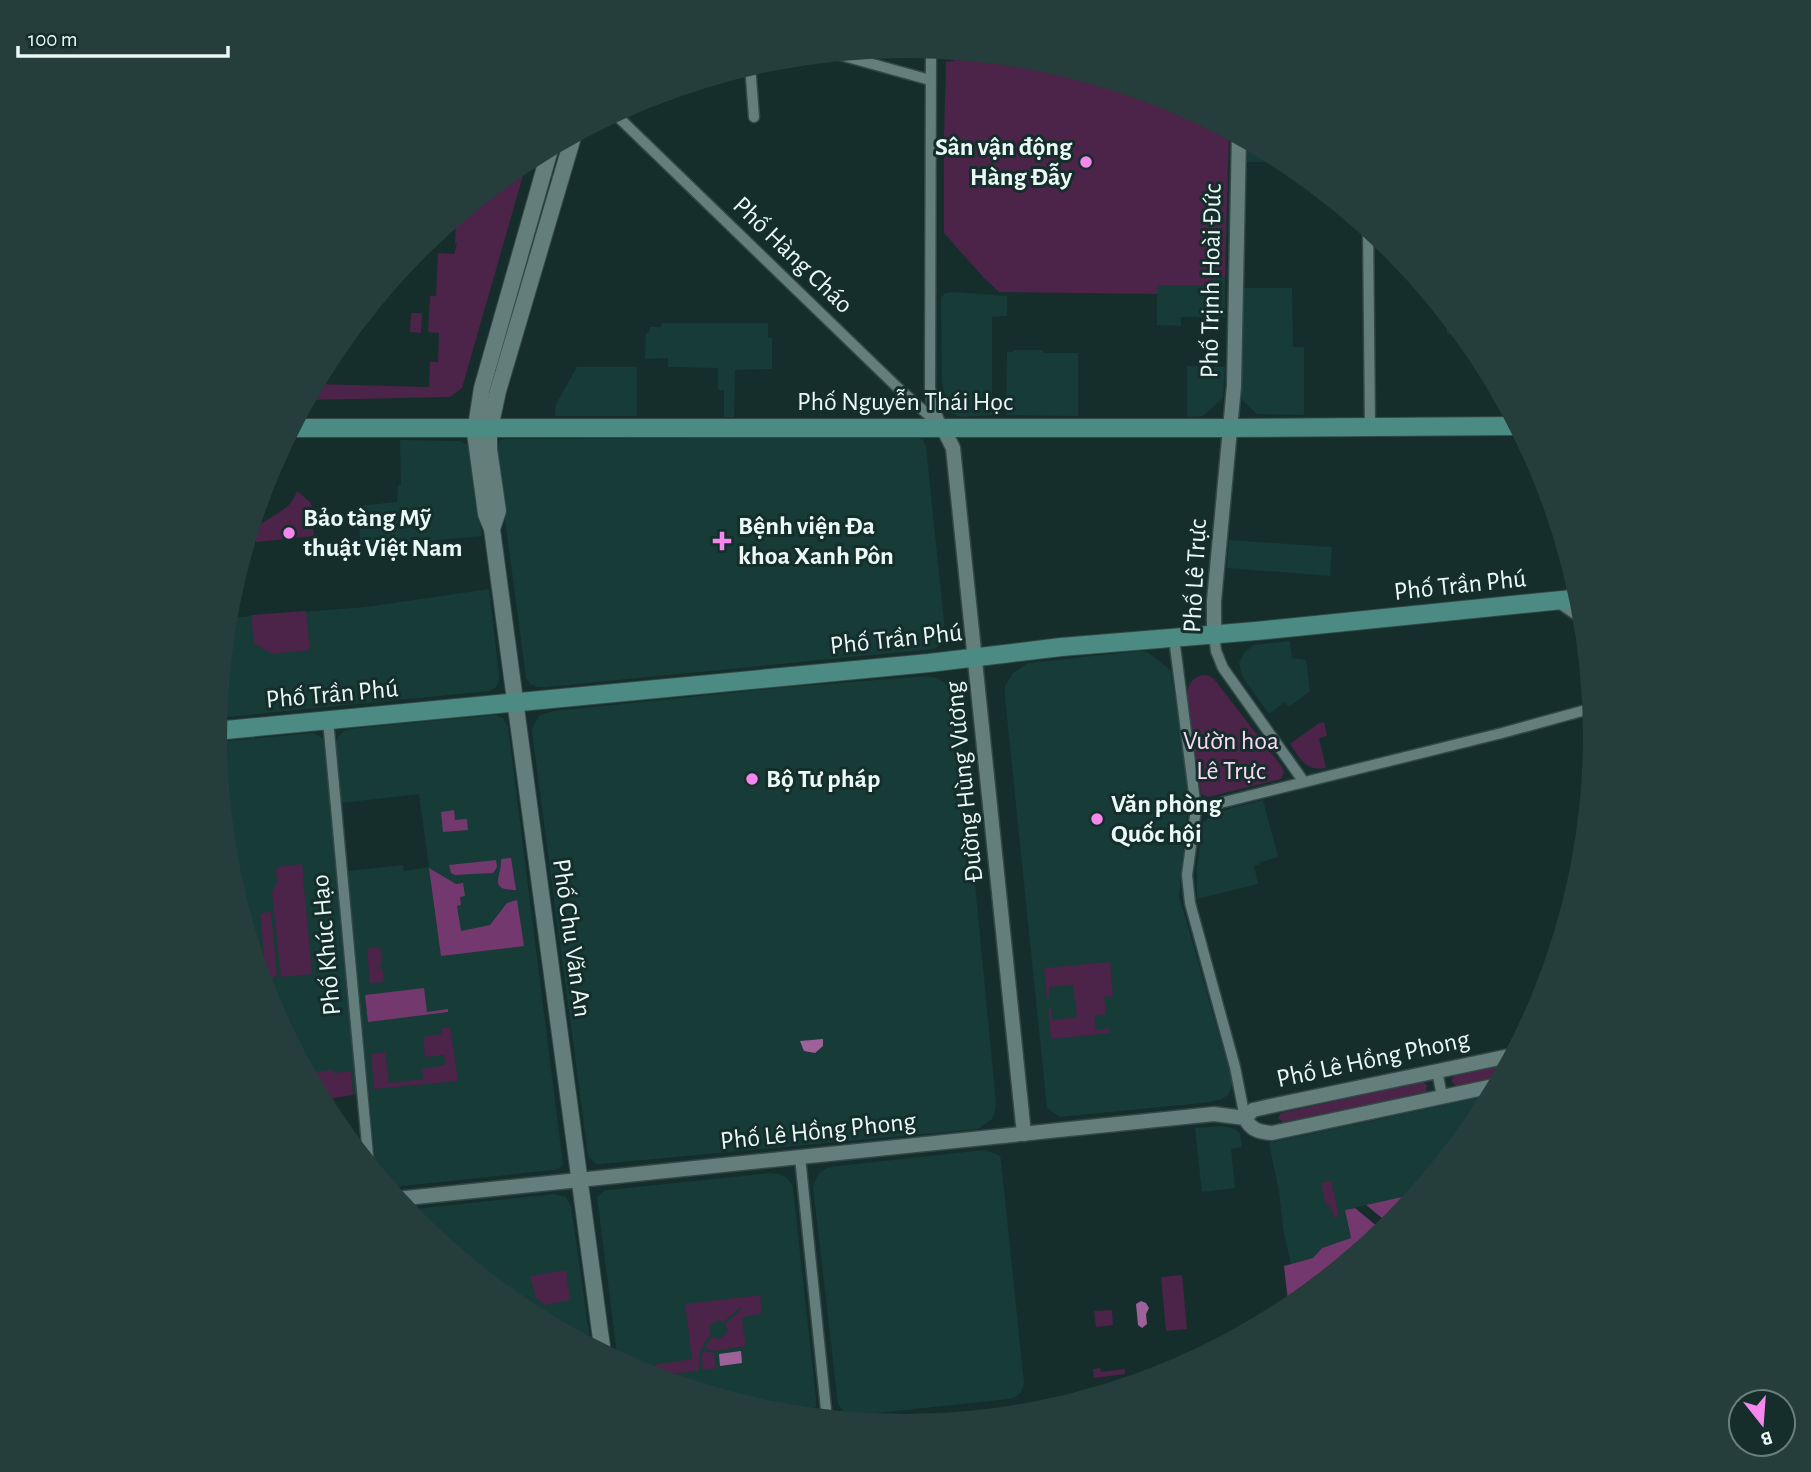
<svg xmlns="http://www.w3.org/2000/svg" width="1811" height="1472" viewBox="0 0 1811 1472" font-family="'Alegreya Sans',sans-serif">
	<rect width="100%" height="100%" fill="#152e2b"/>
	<g fill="#173b37">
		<polygon points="1246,139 1289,162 1246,162"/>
		<polygon points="1213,277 1225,277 1225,317 1181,317 1181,326 1157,325 1157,285 1212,285"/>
		<polygon points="1242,288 1292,288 1293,347 1304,347 1304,415 1257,414 1244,402 1241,398"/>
		<polygon points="953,292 1007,296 1007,316 992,317 992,415 960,417 949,412 942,382 941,298 945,293"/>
		<polygon points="1446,311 1464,333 1447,334"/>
		<polygon points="662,323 768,323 768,338 772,338 772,369 735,370 734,417 724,417 724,390 718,390 718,368 668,367 668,358 645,359 646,333 649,333 650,327 661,327"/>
		<polygon points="1014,350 1043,350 1043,353 1078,353 1078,416 1006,415 1007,352 1013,352"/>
		<polygon points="1187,366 1225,367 1223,398 1203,416 1187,417"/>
		<polygon points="577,367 637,367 637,416 555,416 556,404"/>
		<polygon points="916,437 923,440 926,447 945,631 945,638 940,645 934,649 546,687 537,687 530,684 526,678 496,451 500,440 506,439"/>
		<polygon points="400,440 460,441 468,445 471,450 482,536 361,547 357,506 397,502 398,485 401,485"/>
		<polygon points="1229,540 1332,547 1330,576 1227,568"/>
		<polygon points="489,589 499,674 499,681 496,687 490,691 217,718 227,618 366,607"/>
		<polygon points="1290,641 1292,658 1306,660 1310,691 1289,707 1285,702 1269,714 1242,676 1239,663 1244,653 1253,645"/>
		<polygon points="1139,651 1147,652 1169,669 1171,672 1189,795 1179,896 1232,1080 1231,1089 1228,1095 1220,1100 1202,1103 1060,1117 1047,1108 1005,697 1005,686 1012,674 1028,663"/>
		<polygon points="927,676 937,678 945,683 952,692 959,717 996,1103 994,1115 992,1119 978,1129 601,1164 597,1164 590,1159 588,1155 533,740 532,730 535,722 540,715 554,711 789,687"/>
		<polygon points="494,715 503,718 508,727 563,1164 561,1167 554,1170 393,1187 385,1185 377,1175 376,1167 348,871 403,865 404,871 429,867 419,794 342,803 336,744 338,737 344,731 349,729"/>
		<polygon points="313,733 322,738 325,745 358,1094 320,1099 267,1000 228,870 216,742"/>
		<polygon points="1263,800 1278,857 1260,862 1260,864 1254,866 1258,884 1197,899 1197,867 1203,823 1213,813"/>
		<polygon points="1493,1095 1479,1120 1420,1193 1345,1210 1351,1238 1322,1248 1313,1258 1291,1264 1284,1234 1279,1192 1269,1143"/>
		<polygon points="1222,1126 1235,1129 1240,1134 1242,1147 1231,1149 1235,1188 1202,1192 1195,1128"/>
		<polygon points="984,1150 996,1154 1000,1156 1001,1161 1024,1383 1021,1392 1017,1396 1009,1399 858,1415 844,1412 838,1404 813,1187 815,1181 820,1172 829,1167"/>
		<polygon points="770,1173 778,1174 786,1177 792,1184 793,1189 816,1399 816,1406 809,1417 770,1413 641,1374 618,1362 597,1197 604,1191 608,1190"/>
		<polygon points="554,1194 566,1197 571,1207 591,1347 522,1310 417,1224 405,1210"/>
	</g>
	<g fill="#4c2349">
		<polygon points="946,49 1041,59 1170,98 1229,130 1225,277 1213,277 1213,285 1157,285 1157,294 999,292 984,278 944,233 944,145 951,145 951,140 944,139 946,62 954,61 953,56 946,57"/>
		<polygon points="528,158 462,388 450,397 306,400 315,384 429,387 430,362 438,362 439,333 428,332 430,296 436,296 438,253 454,254 457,244 455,243 456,216"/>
		<polygon points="411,313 422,313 421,333 410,332"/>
		<path d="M297,491L311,503L314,536L256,542V528C270,515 291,511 297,491Z"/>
		<polygon points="306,611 310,650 272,654 254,643 251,615"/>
		<path d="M1205,675L1210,676L1214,679L1282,767L1284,772L1281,779L1208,797L1201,794L1187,693C1189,682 1194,676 1205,675Z"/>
		<path d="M1324,722L1327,736L1319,738L1326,768C1306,772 1300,758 1290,744L1319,723Z"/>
		<polygon points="302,864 312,974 281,977 272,892 277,882 276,867"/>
		<polygon points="271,912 277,975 268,981 262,982 260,976 266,975 260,913"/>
		<polygon points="380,947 382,963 380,963 380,969 383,969 384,982 370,983 367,949"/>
		<polygon points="1110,962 1113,996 1104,997 1106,1014 1094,1016 1096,1030 1109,1028 1109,1033 1051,1039 1048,1009 1051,1009 1052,1020 1077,1017 1073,985 1049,987 1050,998 1047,998 1044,968"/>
		<polygon points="450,1027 458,1081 374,1089 371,1054 385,1052 389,1083 423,1079 422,1069 446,1065 444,1055 425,1057 423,1037 442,1034 441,1028"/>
		<polygon points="1509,1064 1503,1075 1456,1086 1451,1081 1454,1076"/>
		<polygon points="333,1070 334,1073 351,1071 353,1095 333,1098 336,1126 331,1119 306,1073"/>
		<polygon points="1423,1082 1427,1085 1426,1092 1283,1122 1278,1118 1281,1113"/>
		<polygon points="1331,1181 1339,1216 1334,1218 1330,1205 1326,1205 1321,1183"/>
		<polygon points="566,1270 570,1300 545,1305 536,1298 530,1276"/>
		<polygon points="1182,1275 1187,1329 1166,1331 1161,1277"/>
		<path d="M760,1295L762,1313L744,1317L742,1320L746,1346L714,1351L705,1348L712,1337L718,1339L725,1335L727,1330L725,1324L742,1309L741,1307L723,1322L718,1320L710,1325L709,1330L711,1335C700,1345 698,1356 699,1370L673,1374V1380L665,1381L637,1371L636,1368L692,1359L685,1304Z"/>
		<polygon points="1112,1310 1113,1325 1096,1327 1094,1311"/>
		<polygon points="703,1351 714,1353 716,1369 703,1370 701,1360"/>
		<polygon points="1100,1368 1101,1372 1125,1369 1125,1374 1094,1378 1093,1369"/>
	</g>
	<g fill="#73396f">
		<polygon points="454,810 455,820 467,819 468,830 443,832 441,812"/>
		<path d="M511,858L516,890C487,890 502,877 501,859Z"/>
		<polygon points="496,860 497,867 493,873 455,875 451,873 449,865"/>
		<polygon points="429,868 456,884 463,883 465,896 460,897 461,905 457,906 461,931 490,925 507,903 517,900 524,946 441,956"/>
		<polygon points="424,988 427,1012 448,1009 448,1012 368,1022 365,995"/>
		<polygon points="1420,1193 1392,1226 1366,1205"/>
		<polygon points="1355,1208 1384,1232 1289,1310 1284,1266 1313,1258 1322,1248 1351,1238 1345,1210"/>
	</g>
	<g fill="#9e6199">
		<polygon points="823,1039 823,1046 815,1053 804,1051 800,1041"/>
		<polygon points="1141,1301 1146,1303 1149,1308 1146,1314 1147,1324 1142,1328 1138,1325 1136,1304"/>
		<polygon points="741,1351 742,1363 720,1366 719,1354"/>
	</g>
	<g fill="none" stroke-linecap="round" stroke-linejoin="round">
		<g stroke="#334846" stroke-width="13">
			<g id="minor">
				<polyline points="931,48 930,387 932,403 941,425"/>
				<polyline points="833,53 930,80"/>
				<polyline points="750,65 754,117"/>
				<polyline points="614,113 897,387 943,428"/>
				<polyline points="1368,227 1370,427"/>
				<polyline points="1556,601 1585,621"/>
				<polyline points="1214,634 1216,651 1223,668 1304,782"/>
				<polyline points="1174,638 1196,809 1187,875 1190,903 1235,1067 1245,1118"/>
				<polyline points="328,720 369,1166"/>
				<polyline points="1196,809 1502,733 1593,708"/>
				<polyline points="1437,1071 1442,1096"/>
				<polyline points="800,1157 827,1419"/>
			</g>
		</g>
		<g stroke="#334846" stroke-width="17">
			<g id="tertiary">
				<polyline points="943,428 953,448 1024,1134"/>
				<polyline points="1214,634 1214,601 1234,386 1239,135"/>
				<polyline points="1245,1118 1253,1110 1266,1107 1514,1055"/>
				<path d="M396,1199L1214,1114L1245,1118C1251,1130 1259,1132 1272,1133L1498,1085"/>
			</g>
		</g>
		<g stroke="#334846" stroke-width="18">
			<g id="secondary">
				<polyline points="551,146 482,388 475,433 486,514 492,529 603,1354"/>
				<polyline points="492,529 498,511 489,449 489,433 498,391 574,134"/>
			</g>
		</g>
		<g stroke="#334846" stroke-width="20">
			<g id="primary">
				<polyline points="291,428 1231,428 1519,426"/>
				<polyline points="215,731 929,663 1061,647 1256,631 1582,598"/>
			</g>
		</g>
		<use href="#minor" stroke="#647f7b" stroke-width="10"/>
		<use href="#tertiary" stroke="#647f7b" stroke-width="14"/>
		<use href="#secondary" stroke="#647f7b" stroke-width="16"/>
		<use href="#primary" stroke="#4c8b84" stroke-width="18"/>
	</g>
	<g fill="#f688ed" stroke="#152e2b" stroke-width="2.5">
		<circle cx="1086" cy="162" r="7"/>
		<circle cx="289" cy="533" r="7"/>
		<path d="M718.5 530.5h7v7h7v7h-7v7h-7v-7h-7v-7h7z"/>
		<circle cx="752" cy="779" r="7"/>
		<circle cx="1097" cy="819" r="7"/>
	</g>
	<g text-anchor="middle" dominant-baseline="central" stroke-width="6" stroke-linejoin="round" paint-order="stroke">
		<g font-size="26" font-weight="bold" fill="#eaf9f6" stroke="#152e2b" text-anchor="start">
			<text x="1072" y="147" text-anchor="end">Sân vận động<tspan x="1072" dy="30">Hàng Đẫy</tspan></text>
			<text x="303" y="518">Bảo tàng Mỹ<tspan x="303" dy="30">thuật Việt Nam</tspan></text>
			<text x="738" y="526">Bệnh viện Đa<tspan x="738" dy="30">khoa Xanh Pôn</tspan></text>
			<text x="766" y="779">Bộ Tư pháp</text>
			<text x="1111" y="804">Văn phòng<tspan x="1111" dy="30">Quốc hội</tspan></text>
		</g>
		<g font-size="26" fill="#eaf9f6" stroke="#152e2b">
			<text transform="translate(793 255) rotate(44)">Phố Hàng Cháo</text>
			<text transform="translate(1211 281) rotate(-89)">Phố Trịnh Hoài Đức</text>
			<text x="905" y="402">Phố Nguyễn Thái Học</text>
			<text transform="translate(1195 576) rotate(-87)">Phố Lê Trực</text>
			<text transform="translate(1460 585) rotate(-6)">Phố Trần Phú</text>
			<text transform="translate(896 639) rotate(-6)">Phố Trần Phú</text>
			<text transform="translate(332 694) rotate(-5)">Phố Trần Phú</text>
			<text transform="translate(964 782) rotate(-96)">Đường Hùng Vương</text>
			<text transform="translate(572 938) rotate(82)">Phố Chu Văn An</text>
			<text transform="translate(326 945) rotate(-95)">Phố Khúc Hạo</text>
			<text transform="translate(1373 1059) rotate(-12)">Phố Lê Hồng Phong</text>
			<text transform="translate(818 1131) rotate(-6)">Phố Lê Hồng Phong</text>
		</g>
		<g font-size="26" fill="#fbd8f6" stroke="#152e2b">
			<text x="1231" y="741">Vườn hoa<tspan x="1231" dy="30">Lê Trực</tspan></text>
		</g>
	</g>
	<path d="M0 0H1811V1472H0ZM227 736a678 678 0 1 1 1356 0a678 678 0 1 1-1356 0Z" fill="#263e3b" fill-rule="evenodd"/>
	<g transform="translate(1762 1423) rotate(163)"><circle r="33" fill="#152e2b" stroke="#6a7f7c" stroke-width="2"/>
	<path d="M0-5L12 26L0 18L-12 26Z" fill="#f688ed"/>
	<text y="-10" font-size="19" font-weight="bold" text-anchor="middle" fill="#eaf9f6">B</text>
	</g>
	<path d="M18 46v10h210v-10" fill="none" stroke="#eaf9f6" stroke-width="3.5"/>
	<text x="28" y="46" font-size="21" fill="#eaf9f6" stroke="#152e2b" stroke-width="5" paint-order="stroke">100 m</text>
</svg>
